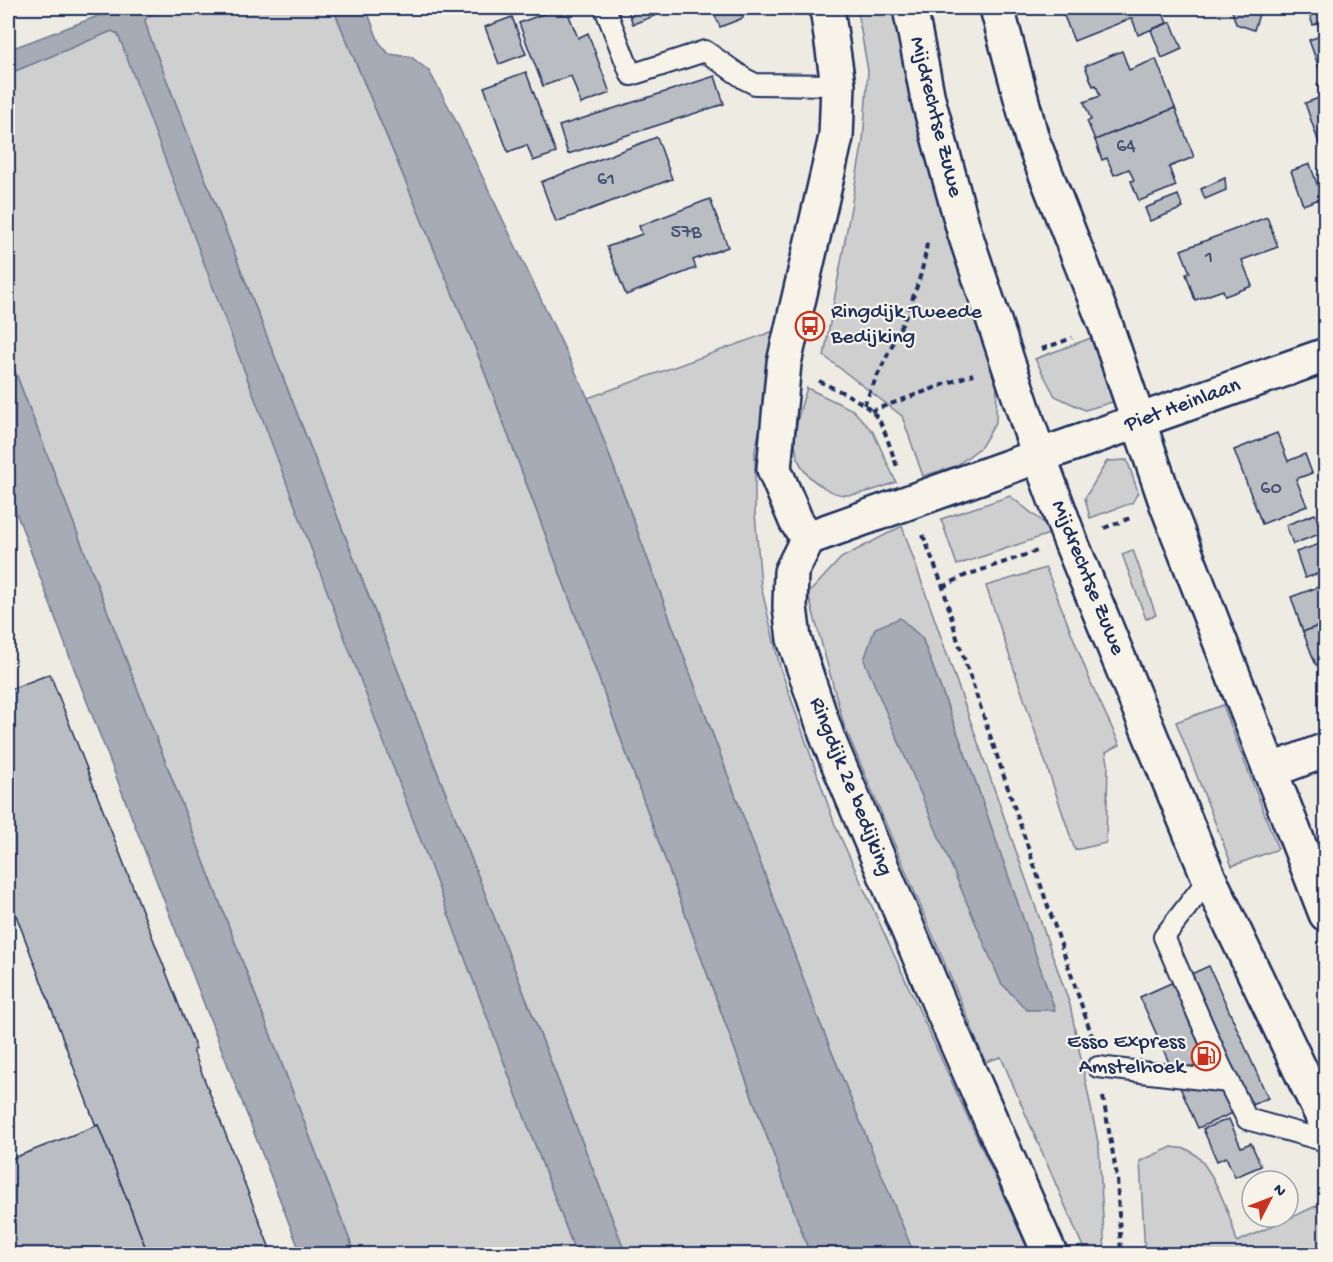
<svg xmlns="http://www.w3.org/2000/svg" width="1333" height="1262" viewBox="0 0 1333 1262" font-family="'Gochi Hand',sans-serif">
	<rect width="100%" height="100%" fill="#eeebe2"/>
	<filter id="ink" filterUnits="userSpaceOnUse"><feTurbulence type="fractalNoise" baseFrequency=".0167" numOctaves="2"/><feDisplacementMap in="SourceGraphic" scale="12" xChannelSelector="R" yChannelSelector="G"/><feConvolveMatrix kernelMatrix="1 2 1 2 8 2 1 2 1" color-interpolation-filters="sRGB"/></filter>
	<g filter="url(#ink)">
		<g fill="#cfcfcf" stroke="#757f96" stroke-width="1.5" fill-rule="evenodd">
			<polygon points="170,8 333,8 477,352 570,600 810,1254 626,1254 149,35 145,21 147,16"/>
			<polygon points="857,8 897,8 930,174 997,378 996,422 981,447 956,466 923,476 902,416 824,356 863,141 868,71"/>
			<polygon points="112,31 118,34 123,44 576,1254 355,1254 8,353 8,74"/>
			<polygon points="782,328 755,451 755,513 761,586 780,667 835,825 1030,1254 914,1254 911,1249 816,1013 588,398"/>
			<polygon points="1091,338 1116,401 1085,410 1055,396 1035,359"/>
			<path d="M807,388L853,410L873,432L896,482C880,488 863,495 846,495C837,495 827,490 820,485C783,462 795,422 807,388Z"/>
			<polygon points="1127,460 1138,492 1132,503 1090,518 1085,498 1107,461"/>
			<polygon points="1010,496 1043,522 1049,534 957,565 941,519"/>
			<path d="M902,526L1070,1005L1099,1147L1105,1254H1086L1001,1057L985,1062L969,1021L844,725L808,594L841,558ZM922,638L976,783L1054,1009Z"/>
			<polygon points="1133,550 1156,615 1146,619 1122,554"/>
			<polygon points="1046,568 1091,683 1120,745 1106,752 1108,763 1106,843 1075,850 986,586"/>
			<polygon points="1223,705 1278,849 1232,866 1176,722"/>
			<path d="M1172,1147C1176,1148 1182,1148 1186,1149C1211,1158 1231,1218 1237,1242L1325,1202V1254H1145L1140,1161Z"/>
		</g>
		<g fill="#a6abb5" stroke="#6e7992" stroke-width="1.5">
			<polygon points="119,8 170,8 147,16 145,21 149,35 626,1254 576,1254 118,34 112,31 8,74 8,50"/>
			<polygon points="333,8 366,8 379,42 389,54 411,57 429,71 452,113 588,398 816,1013 914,1254 810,1254 570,600 477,352"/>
			<polygon points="8,353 355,1254 301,1254 72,663 8,490"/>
			<polygon points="900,618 922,638 976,783 1055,1010 1027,1010 1001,983 864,660 875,628"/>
		</g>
		<g fill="#babdc2" stroke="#1b2f5e" stroke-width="1.5">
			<polygon points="559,8 566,8 578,38 588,33 610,93 581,104 571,76 543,86 519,23"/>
			<polygon points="627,8 675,8 633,24"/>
			<polygon points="712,8 738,8 743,18 720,27"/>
			<polygon points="1061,8 1161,8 1167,23 1138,35 1132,18 1074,41"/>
			<polygon points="1231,8 1261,8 1254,30 1236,24"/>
			<polygon points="1307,8 1320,8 1325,21 1313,25"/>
			<polygon points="512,17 526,54 499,64 485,27"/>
			<polygon points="1171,22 1182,49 1162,58 1151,30"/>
			<polygon points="1326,34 1326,155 1324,151 1322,152 1305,103 1322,97 1317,84 1324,82 1309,40"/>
			<polygon points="1122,51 1129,70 1156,59 1175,108 1095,140 1087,121 1091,120 1084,102 1100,96 1096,85 1093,86 1085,66"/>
			<polygon points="526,72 556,153 533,161 527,145 508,152 484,87"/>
			<polygon points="715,76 724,104 568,154 559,126"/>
			<polygon points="1175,108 1194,157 1169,167 1176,186 1139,201 1131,181 1134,180 1129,169 1114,175 1107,158 1102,160 1095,140"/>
			<polygon points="657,137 672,179 556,222 541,182"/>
			<polygon points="1310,164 1322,198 1303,205 1291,171"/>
			<polygon points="1225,178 1226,190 1205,199 1201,189"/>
			<polygon points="1178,195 1183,208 1150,221 1145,208"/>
			<polygon points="710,199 728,247 693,260 696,268 626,295 607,247 642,234 639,226"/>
			<polygon points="1267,217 1278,247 1242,260 1252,286 1225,296 1223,290 1195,300 1186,274 1190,273 1181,250"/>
			<polygon points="1277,433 1288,461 1305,454 1312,473 1296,479 1307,506 1262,524 1234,450"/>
			<polygon points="1315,514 1322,533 1293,544 1286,525"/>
			<polygon points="1326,542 1326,571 1305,578 1296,552"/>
			<polygon points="1326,584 1326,623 1303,632 1291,597"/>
			<polygon points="1326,623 1326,661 1316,665 1303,632"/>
			<polygon points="50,674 196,1049 193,1050 272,1254 148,1254 98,1125 96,1126 8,894 8,690"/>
			<polygon points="1209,966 1268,1098 1198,1128 1140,997"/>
			<polygon points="1229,1119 1241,1147 1251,1143 1261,1166 1235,1177 1226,1157 1217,1161 1203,1129"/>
			<polygon points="98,1125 148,1254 8,1254 8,1160"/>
		</g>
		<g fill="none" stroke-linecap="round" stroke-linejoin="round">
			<g stroke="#1b2f5e" stroke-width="24">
				<g id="service">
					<polyline points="605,8 631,75 705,51 745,79 755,84 838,85"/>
					<polyline points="1209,878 1164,937 1221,1067 1247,1119 1326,1141"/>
					<polyline points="1098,1067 1228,1082"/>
				</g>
			</g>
			<g stroke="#1b2f5e" stroke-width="38">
				<g id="minor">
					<polyline points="997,8 1032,139 1106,326 1167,505 1326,914"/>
					<polyline points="1326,355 1039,456 1070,540 1209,878 1326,1124"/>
					<polyline points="808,538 796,521 774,469 784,363 836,137 838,85 827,8"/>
					<polyline points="1270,771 1326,750"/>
				</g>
			</g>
			<g stroke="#1b2f5e" stroke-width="38">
				<polyline id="tertiary" points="910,8 928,99 964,231 1039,456 808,538 791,572 790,607 794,639 828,739 939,1003 1050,1254"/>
			</g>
			<g stroke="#1b2f5e" stroke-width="4" stroke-dasharray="6 4.5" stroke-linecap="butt">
				<polyline points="1042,349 1072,338"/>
				<path d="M819,381C840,392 870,402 881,424C888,438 892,454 898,469"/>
				<path d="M864,405C885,356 922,295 927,242"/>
				<polyline points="871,411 973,374"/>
				<polyline points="1104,528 1133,517"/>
				<polyline points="923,535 943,587 957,638 1093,1039"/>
				<polyline points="943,587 964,576 1037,551"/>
				<polyline points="1103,1097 1117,1177 1121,1254"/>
			</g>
			<use href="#service" stroke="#f7f3e8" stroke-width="20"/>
			<use href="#minor" stroke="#f7f3e8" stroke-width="33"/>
			<use href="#tertiary" stroke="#f7f3e8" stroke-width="33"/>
		</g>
	</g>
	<defs>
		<g id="bus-ring" transform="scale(1.5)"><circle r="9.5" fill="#f7f3e8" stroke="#c8321e" stroke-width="1.5"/><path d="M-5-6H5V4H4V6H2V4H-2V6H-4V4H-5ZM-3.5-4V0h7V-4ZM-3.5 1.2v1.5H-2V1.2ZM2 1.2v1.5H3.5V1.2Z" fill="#c8321e"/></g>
		<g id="fuel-ring" transform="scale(1.5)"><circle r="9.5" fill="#f7f3e8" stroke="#c8321e" stroke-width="1.5"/><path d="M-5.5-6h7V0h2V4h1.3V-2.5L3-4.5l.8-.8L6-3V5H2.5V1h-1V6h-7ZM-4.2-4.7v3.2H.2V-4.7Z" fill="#c8321e"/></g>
	</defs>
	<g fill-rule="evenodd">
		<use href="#bus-ring" x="810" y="326"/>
		<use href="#fuel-ring" x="1206" y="1056"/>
	</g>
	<g text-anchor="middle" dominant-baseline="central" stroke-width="4.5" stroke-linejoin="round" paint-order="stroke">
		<g font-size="20" fill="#435277">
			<text x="1126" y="147">64</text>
			<text x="606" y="180">61</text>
			<text x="686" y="233">57B</text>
			<text x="1209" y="258">1</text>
			<text x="1271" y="489">60</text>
		</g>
		<g font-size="22" fill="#1b2f5e" stroke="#f7f3e8">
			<text transform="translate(935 117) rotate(76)">Mijdrechtse Zuwe</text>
			<text transform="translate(1183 406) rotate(-20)">Piet Heinlaan</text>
			<text transform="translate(1087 578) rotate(68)">Mijdrechtse Zuwe</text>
			<text transform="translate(850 787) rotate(68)">Ringdijk 2e bedijking</text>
		</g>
		<g font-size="22" fill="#1b2f5e" stroke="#f7f3e8" text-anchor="start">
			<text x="831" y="313">Ringdijk Tweede<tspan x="831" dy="25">Bedijking</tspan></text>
			<text x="1185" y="1043" text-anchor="end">Esso Express<tspan x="1185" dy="25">Amstelhoek</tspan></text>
		</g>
	</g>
	<rect width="1333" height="1262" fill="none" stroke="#f7f3e8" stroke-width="30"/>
	<rect x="15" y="15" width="1303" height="1232" fill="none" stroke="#1b2f5e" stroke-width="2" filter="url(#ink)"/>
	<g transform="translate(1270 1199) rotate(48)"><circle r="28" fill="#f7f3e8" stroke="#9fa5b1" stroke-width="1.5"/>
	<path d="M0-4.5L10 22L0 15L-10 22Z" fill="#c8321e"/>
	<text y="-9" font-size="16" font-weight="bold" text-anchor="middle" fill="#1b2f5e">N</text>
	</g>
</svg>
